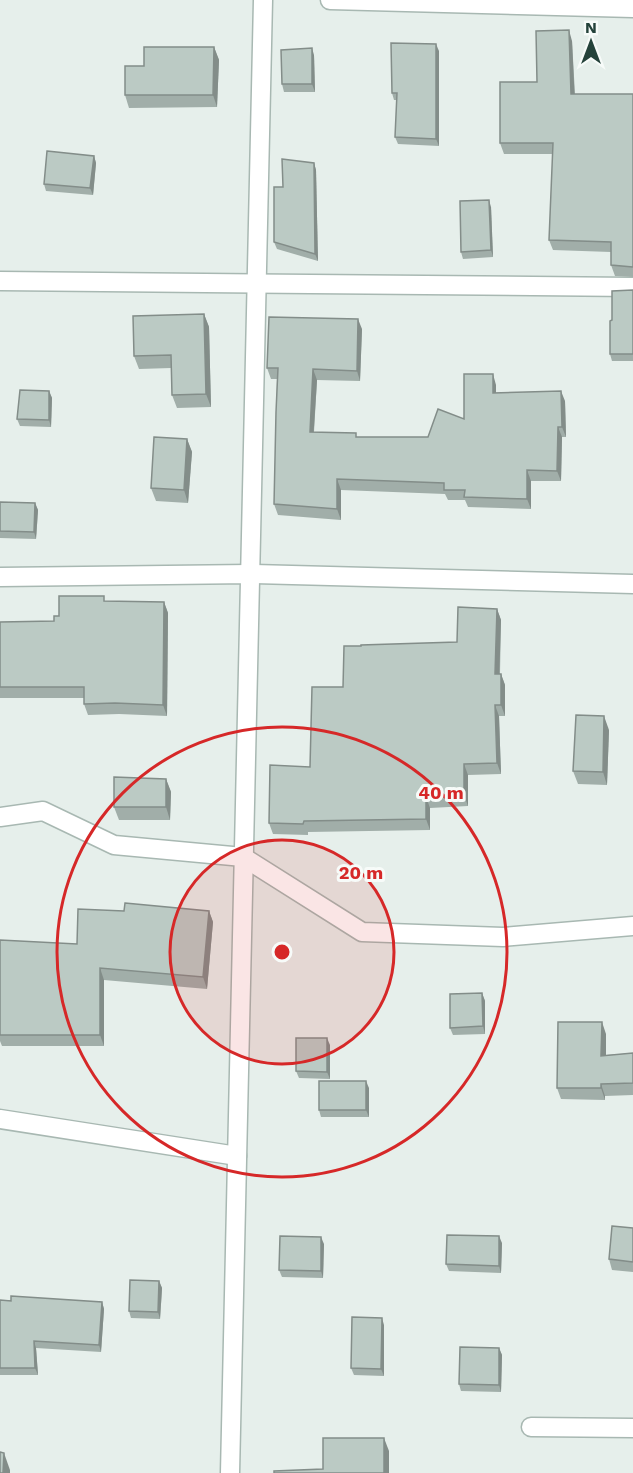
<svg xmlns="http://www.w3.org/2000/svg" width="633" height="1473" viewBox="0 0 633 1473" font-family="'Work Sans',sans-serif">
	<rect width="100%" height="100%" fill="#e6efeb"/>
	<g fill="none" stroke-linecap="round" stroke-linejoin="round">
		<g stroke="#a8b8b2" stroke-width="21">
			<g id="minor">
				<polyline points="330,0 633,8"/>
				<polyline points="0,281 633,287"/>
				<polyline points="0,577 250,574 633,584"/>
				<polyline points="0,817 43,811 114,845 243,857 362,932 503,937 633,926"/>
				<polyline points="0,1119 237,1156"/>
				<polyline points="531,1427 633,1428"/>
				<polyline points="230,1473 263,0"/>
			</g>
		</g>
		<use href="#minor" stroke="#fff" stroke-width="18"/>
	</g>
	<g fill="#a1aea9">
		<polygon points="572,41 575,94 633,94 633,277 615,276 611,265 611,252 553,250 549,240 553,154 504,154 500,143 537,82"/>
		<polygon points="214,47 219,60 217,107 129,108 125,95 144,66"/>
		<polygon points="439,51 439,146 398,144 395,137 397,100 394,100 392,93"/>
		<polygon points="314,55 315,92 284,92 282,84"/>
		<polygon points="94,156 96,163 93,195 46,191 44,184"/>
		<polygon points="314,163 316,170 318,261 277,249 274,242 283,187"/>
		<polygon points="491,207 493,257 463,259 461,252"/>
		<polygon points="633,290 633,361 612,361 610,354 612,320"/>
		<polygon points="204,314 209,327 211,407 177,408 172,395 171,368 139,369 134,356"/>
		<polygon points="362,329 360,381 317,380 314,432 357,437 428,437 464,419 496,385 496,393 565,401 566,437 562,437 561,481 531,481 531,509 468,507 465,500 448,500 445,494 341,490 341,520 278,515 274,504 277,379 271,379 267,368"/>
		<polygon points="49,391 52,398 51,427 20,426 17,419"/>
		<polygon points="187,439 192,452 188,503 156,501 151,488"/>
		<polygon points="0,502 35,503 38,510 36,539 0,538"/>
		<polygon points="106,601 164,602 168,613 167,716 119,714 88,715 84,704 84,698 0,698 0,622 54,621 59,616"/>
		<polygon points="497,609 501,620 500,674 501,674 505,685 505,716 499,716 501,774 468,775 468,806 430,808 430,830 308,832 308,835 273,834 269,823 310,767 361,646 457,642"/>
		<polygon points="609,730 607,785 578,784 573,771"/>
		<polygon points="166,779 171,792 170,820 119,820 114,807"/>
		<polygon points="124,911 209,911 213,922 207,989 104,980 104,1046 2,1046 0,1041 0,940 77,944"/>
		<polygon points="482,993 485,1001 485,1034 453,1035 450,1028"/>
		<polygon points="606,1034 606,1055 633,1053 633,1095 605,1096 605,1100 561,1099 557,1088"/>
		<polygon points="330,1045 330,1079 299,1078 296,1071"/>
		<polygon points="369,1088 369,1117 321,1117 319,1110"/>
		<polygon points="633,1228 633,1272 612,1270 609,1259"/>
		<polygon points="502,1243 501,1273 449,1271 446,1264"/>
		<polygon points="324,1244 323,1278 282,1277 279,1270"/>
		<polygon points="159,1281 162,1288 160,1319 131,1318 129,1311"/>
		<polygon points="0,1300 102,1302 104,1309 101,1352 36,1348 38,1375 0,1375"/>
		<polygon points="384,1325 384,1376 354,1375 351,1368"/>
		<polygon points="499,1348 502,1355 501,1392 461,1391 459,1384"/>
	</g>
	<g fill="#838d89">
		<polygon points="569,30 572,41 575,105 571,94"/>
		<polygon points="436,44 439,51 439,146 436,139"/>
		<polygon points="214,47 219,60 217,107 213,95"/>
		<polygon points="312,48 314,55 315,92 312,84"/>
		<polygon points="94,156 96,163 93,195 90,188"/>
		<polygon points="314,163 316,170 318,261 315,254"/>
		<polygon points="489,200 491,207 493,257 491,250"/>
		<polygon points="204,314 209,327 211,407 206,394"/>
		<polygon points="358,319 362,329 360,381 357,371"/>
		<polygon points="313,369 317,380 313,442 310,432"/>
		<polygon points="493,374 496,385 496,404 493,393"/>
		<polygon points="49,391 52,398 51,427 49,420"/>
		<polygon points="561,391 565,401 566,437 562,427"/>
		<polygon points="558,427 562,437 561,481 557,471"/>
		<polygon points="187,439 192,452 188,503 184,490"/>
		<polygon points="527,470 531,481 531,509 527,499"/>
		<polygon points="337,479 341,490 341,520 337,509"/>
		<polygon points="35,503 38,510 36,539 34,532"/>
		<polygon points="164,602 168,613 167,716 163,705"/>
		<polygon points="497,609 501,620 499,685 495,674"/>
		<polygon points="501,674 505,685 505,716 501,705"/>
		<polygon points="495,705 499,716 501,774 497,763"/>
		<polygon points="604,716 609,730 607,785 603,772"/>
		<polygon points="464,764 468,775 468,806 464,795"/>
		<polygon points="166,779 171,792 170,820 166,807"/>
		<polygon points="426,797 430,808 430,830 426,819"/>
		<polygon points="209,911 213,922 207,989 203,977"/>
		<polygon points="100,968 104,980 104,1046 100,1035"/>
		<polygon points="482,993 485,1001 485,1034 483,1026"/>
		<polygon points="602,1022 606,1034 606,1067 601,1056"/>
		<polygon points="327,1038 330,1045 330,1079 327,1072"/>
		<polygon points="366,1081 369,1088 369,1117 366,1110"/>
		<polygon points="601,1084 605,1096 605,1100 601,1088"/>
		<polygon points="499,1236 502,1243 501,1273 499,1266"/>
		<polygon points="321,1237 324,1244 323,1278 321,1271"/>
		<polygon points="159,1281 162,1288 160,1319 158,1312"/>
		<polygon points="102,1302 104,1309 101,1352 99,1345"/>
		<polygon points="382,1318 384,1325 384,1376 381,1369"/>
		<polygon points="34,1341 36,1348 38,1375 35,1368"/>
		<polygon points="499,1348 502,1355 501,1392 499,1385"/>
		<polygon points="384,1438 389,1451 389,1473 384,1473"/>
		<polygon points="4,1453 10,1470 10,1473 3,1473"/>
	</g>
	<g fill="#bbcac4" stroke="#838d89" stroke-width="1.5">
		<polygon points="569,30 571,94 633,94 633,267 611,265 611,242 549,240 553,143 500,143 500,82 537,82 536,31"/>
		<polygon points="391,43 436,44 436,139 395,137 397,93 392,93"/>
		<polygon points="144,47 214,47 213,95 125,95 125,66 144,66"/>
		<polygon points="312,48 312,84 282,84 281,50"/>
		<polygon points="47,151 94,156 90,188 44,184"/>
		<polygon points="282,159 314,163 315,254 274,242 274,187 283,187"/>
		<polygon points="489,200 491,250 461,252 460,201"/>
		<polygon points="633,290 633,354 610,354 610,321 612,320 612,291"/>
		<polygon points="204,314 206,394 172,395 171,355 134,356 133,316"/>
		<polygon points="269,317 358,319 357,371 313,369 310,432 356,433 356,437 428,437 438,409 464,419 464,374 493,374 493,393 561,391 562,427 558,427 557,471 527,470 527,499 464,497 465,490 444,490 444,483 337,479 337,509 274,504 276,412 278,368 267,368"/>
		<polygon points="20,390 49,391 49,420 17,419"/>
		<polygon points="154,437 187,439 184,490 151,488"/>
		<polygon points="0,502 35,503 34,532 0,531"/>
		<polygon points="59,596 104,596 104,601 164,602 163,705 115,703 84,704 84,687 0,687 0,622 54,621 54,616 59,616"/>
		<polygon points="458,607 497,609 495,674 501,674 501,705 495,705 497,763 464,764 464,795 426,797 426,819 304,821 303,824 269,823 270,765 310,767 312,687 343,687 344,646 361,646 361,645 457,642"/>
		<polygon points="576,715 604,716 603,772 573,771"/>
		<polygon points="114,777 166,779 166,807 114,807"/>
		<polygon points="125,903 209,911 203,977 100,968 100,1035 0,1035 0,940 77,944 78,909 124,911"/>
		<polygon points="482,993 483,1026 450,1028 450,994"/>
		<polygon points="558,1022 602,1022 601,1056 633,1053 633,1083 601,1084 601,1088 557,1088"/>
		<polygon points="296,1038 327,1038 327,1072 296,1071"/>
		<rect x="319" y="1081" width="47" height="29"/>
		<polygon points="612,1226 633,1228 633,1262 609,1259"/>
		<polygon points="447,1235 499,1236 499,1266 446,1264"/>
		<polygon points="280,1236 321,1237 321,1271 279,1270"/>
		<polygon points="130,1280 159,1281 158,1312 129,1311"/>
		<polygon points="11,1296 102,1302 99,1345 34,1341 35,1368 0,1368 0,1300 11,1301"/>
		<polygon points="352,1317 382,1318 381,1369 351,1368"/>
		<polygon points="460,1347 499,1348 499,1385 459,1384"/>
		<polygon points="323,1438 384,1438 384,1473 274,1473 274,1471 323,1469"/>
		<polygon points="0,1452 4,1453 3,1473 0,1473"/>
	</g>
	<circle cx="282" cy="952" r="112" fill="#d62828" fill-opacity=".12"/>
	<g fill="none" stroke="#d62828" stroke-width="3">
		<circle cx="282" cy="952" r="112"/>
		<circle cx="282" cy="952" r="225"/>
	</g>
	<circle cx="282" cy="952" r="9" fill="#d62828" stroke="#f7fbf9" stroke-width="3"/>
	<g font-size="18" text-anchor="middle" font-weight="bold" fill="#d62828" stroke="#f7fbf9" stroke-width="6" stroke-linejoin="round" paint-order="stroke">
		<text x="441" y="799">40 m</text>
		<text x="361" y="879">20 m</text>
	</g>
	<g transform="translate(591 42)" stroke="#f7fbf9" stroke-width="4.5" paint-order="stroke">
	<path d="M0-4.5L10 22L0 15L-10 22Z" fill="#24423a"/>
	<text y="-9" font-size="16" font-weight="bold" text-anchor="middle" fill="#24423a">N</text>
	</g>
</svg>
